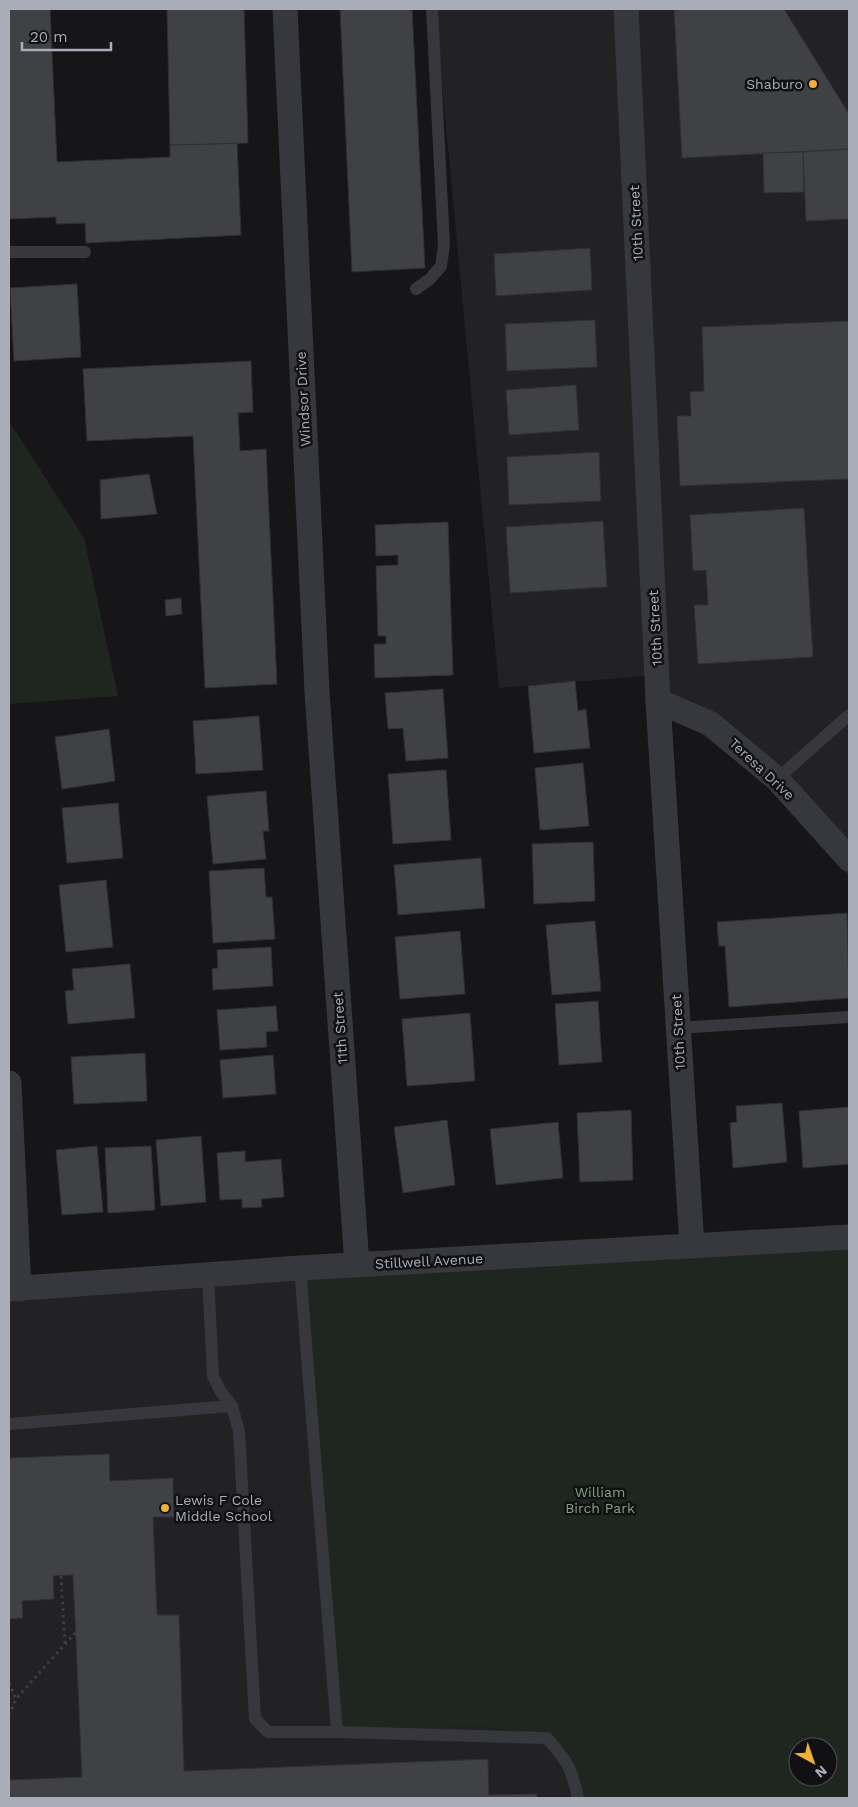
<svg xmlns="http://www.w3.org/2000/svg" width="858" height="1807" viewBox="0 0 858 1807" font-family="'Work Sans',sans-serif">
	<rect width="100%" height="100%" fill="#161618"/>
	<g fill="#222225">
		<polygon points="435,9 849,9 849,877 770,787 658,701 657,675 499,688"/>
		<polygon points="300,1268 342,1728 484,1726 553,1744 572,1798 9,1798 9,1289"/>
	</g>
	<g fill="#1e261f" fill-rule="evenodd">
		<polygon points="9,421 84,538 118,696 9,704"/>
		<path d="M849,1237V1798H572L553,1744L484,1726L342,1729L300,1268ZM798,1747H828V1777H798Z"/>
	</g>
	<g fill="#404145" stroke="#303034">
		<polygon points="9,9 50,9 57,162 170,157 170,145 237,143 241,235 86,243 85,223 56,224 56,217 9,219"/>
		<polygon points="167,9 244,9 248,143 170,145"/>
		<polygon points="340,9 412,9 425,268 352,272"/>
		<polygon points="674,9 784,9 849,114 849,149 682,158"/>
		<polygon points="849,149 849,219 806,221 803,152"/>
		<polygon points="803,152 804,192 764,193 763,153"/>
		<polygon points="590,248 592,290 496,296 494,254"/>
		<polygon points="77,284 81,357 14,361 10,288"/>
		<polygon points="595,320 597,367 507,371 505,324"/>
		<polygon points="849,321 849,479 680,486 677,416 691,416 690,392 704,391 702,327"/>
		<polygon points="251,361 253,412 238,413 240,451 266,449 277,684 205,688 193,436 87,441 83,369"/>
		<polygon points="576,385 579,430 509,435 506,390"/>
		<polygon points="599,452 601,501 509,505 507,457"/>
		<polygon points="149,474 157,514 101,519 100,480"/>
		<polygon points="804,508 813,657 698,664 694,605 708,605 706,570 693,571 690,515"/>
		<polygon points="603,521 607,587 510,593 506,527"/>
		<polygon points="448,522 453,675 375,678 374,644 386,644 386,636 378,636 376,566 398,565 398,555 376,556 375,525"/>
		<polygon points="181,598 182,614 166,616 165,600"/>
		<polygon points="575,681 578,711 586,709 590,748 534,753 528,686"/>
		<polygon points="443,689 448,758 406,761 403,728 388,729 385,693"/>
		<polygon points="259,716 263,770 196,774 193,721"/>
		<polygon points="109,729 115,781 62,789 55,737"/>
		<polygon points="583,763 589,826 540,830 535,768"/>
		<polygon points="446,770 451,840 393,844 388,774"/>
		<polygon points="266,791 269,831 263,831 266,859 213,864 207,796"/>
		<polygon points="118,803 123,858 67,863 62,808"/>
		<polygon points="593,842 595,901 534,904 532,844"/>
		<polygon points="481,858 485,908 398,915 394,865"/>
		<polygon points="264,868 266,897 272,897 275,939 213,943 209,871"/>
		<polygon points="106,880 113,947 66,952 59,885"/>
		<polygon points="847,913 849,998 729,1007 725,946 719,946 717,922"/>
		<polygon points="595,921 601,991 552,995 546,925"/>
		<polygon points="460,931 465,994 400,999 395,937"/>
		<polygon points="271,947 273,986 213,990 212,969 218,968 217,950"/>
		<polygon points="130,964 135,1018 68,1024 65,991 74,990 72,969"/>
		<polygon points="598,1001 602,1062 559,1065 555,1004"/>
		<polygon points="276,1006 278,1031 266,1032 267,1047 220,1050 217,1010"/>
		<polygon points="470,1013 475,1081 407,1086 402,1019"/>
		<polygon points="145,1053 147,1101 74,1104 71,1057"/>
		<polygon points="273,1055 276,1094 223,1098 220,1060"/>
		<polygon points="782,1103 787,1162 733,1168 730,1123 737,1122 736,1106"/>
		<polygon points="849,1107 849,1164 803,1168 799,1111"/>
		<polygon points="631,1110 633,1180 580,1182 577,1113"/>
		<polygon points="447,1120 455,1185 403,1193 394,1127"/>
		<polygon points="558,1122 563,1178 496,1185 490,1129"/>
		<polygon points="201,1136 206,1202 161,1206 156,1140"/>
		<polygon points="97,1146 103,1212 62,1215 56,1150"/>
		<polygon points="151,1146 155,1210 108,1213 105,1148"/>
		<polygon points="245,1151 245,1162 281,1159 284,1197 261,1199 262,1207 242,1208 242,1199 220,1200 217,1153"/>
		<polygon points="109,1454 110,1481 173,1478 174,1517 153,1517 157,1615 179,1615 184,1771 488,1759 489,1795 537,1794 537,1798 9,1798 9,1780 82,1777 73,1575 53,1576 54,1599 22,1601 23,1618 9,1619 9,1458"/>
	</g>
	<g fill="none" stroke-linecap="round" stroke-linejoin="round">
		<g stroke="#3d3f44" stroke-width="3" stroke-dasharray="2.5 4" stroke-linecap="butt">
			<polyline points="61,1576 65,1644"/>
			<polyline points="9,1683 16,1699"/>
			<polyline points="9,1715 16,1699 75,1633"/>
		</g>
		<g stroke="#37383d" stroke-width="12">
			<polyline points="9,252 85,252"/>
			<polyline points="416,289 430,279 441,266 444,245 432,9"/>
			<polyline points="777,779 849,715"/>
			<polyline points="678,1028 849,1017"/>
			<polyline points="300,1268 337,1732"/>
			<path d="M208,1276L213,1376L221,1392L232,1406L239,1431L255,1719L268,1732H337L547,1738C568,1762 571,1767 578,1798"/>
			<polyline points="9,1424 232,1406"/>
		</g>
		<g stroke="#37383d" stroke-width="25">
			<polyline points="285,9 317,692 357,1265"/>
			<polyline points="626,9 658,701 692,1246"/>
			<polyline points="658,701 711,724 777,779 849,859"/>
			<polyline points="9,1083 19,1289"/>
			<polyline points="9,1289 300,1268 849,1237"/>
		</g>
	</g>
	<g fill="#f2b134" stroke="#111113" stroke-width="2">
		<circle cx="813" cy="84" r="5"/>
		<circle cx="165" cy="1508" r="5"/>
	</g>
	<g text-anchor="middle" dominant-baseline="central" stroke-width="5" stroke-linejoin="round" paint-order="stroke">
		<g font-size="14" fill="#a8adb8" stroke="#111113" text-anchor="end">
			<text x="803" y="84">Shaburo</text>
			<text x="175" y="1500" text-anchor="start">Lewis F Cole<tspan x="175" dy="16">Middle School</tspan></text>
		</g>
		<g font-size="14" fill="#a8adb8" stroke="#111113">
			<text transform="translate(636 223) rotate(-93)">10th Street</text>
			<text transform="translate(303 399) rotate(-93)">Windsor Drive</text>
			<text transform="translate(655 628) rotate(-93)">10th Street</text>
			<text transform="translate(762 769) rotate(43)">Teresa Drive</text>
			<text transform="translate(340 1028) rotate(-94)">11th Street</text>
			<text transform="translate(678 1032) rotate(-93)">10th Street</text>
			<text transform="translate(429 1261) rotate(-3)">Stillwell Avenue</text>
		</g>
		<g font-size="14" fill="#7fa381" stroke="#111113">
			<text x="600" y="1492">William<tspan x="600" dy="16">Birch Park</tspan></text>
		</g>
	</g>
	<rect width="858" height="1807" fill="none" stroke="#a8adb8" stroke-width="20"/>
	<g transform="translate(813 1762) rotate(140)"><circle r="24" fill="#111113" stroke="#4d4f55"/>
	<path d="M0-4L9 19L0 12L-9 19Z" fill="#f2b134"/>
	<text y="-8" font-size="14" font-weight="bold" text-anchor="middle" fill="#a8adb8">N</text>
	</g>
	<path d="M22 42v8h89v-8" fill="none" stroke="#a8adb8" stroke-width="2.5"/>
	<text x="30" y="42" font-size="15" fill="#a8adb8" stroke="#111113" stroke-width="4" paint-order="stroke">20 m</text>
</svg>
